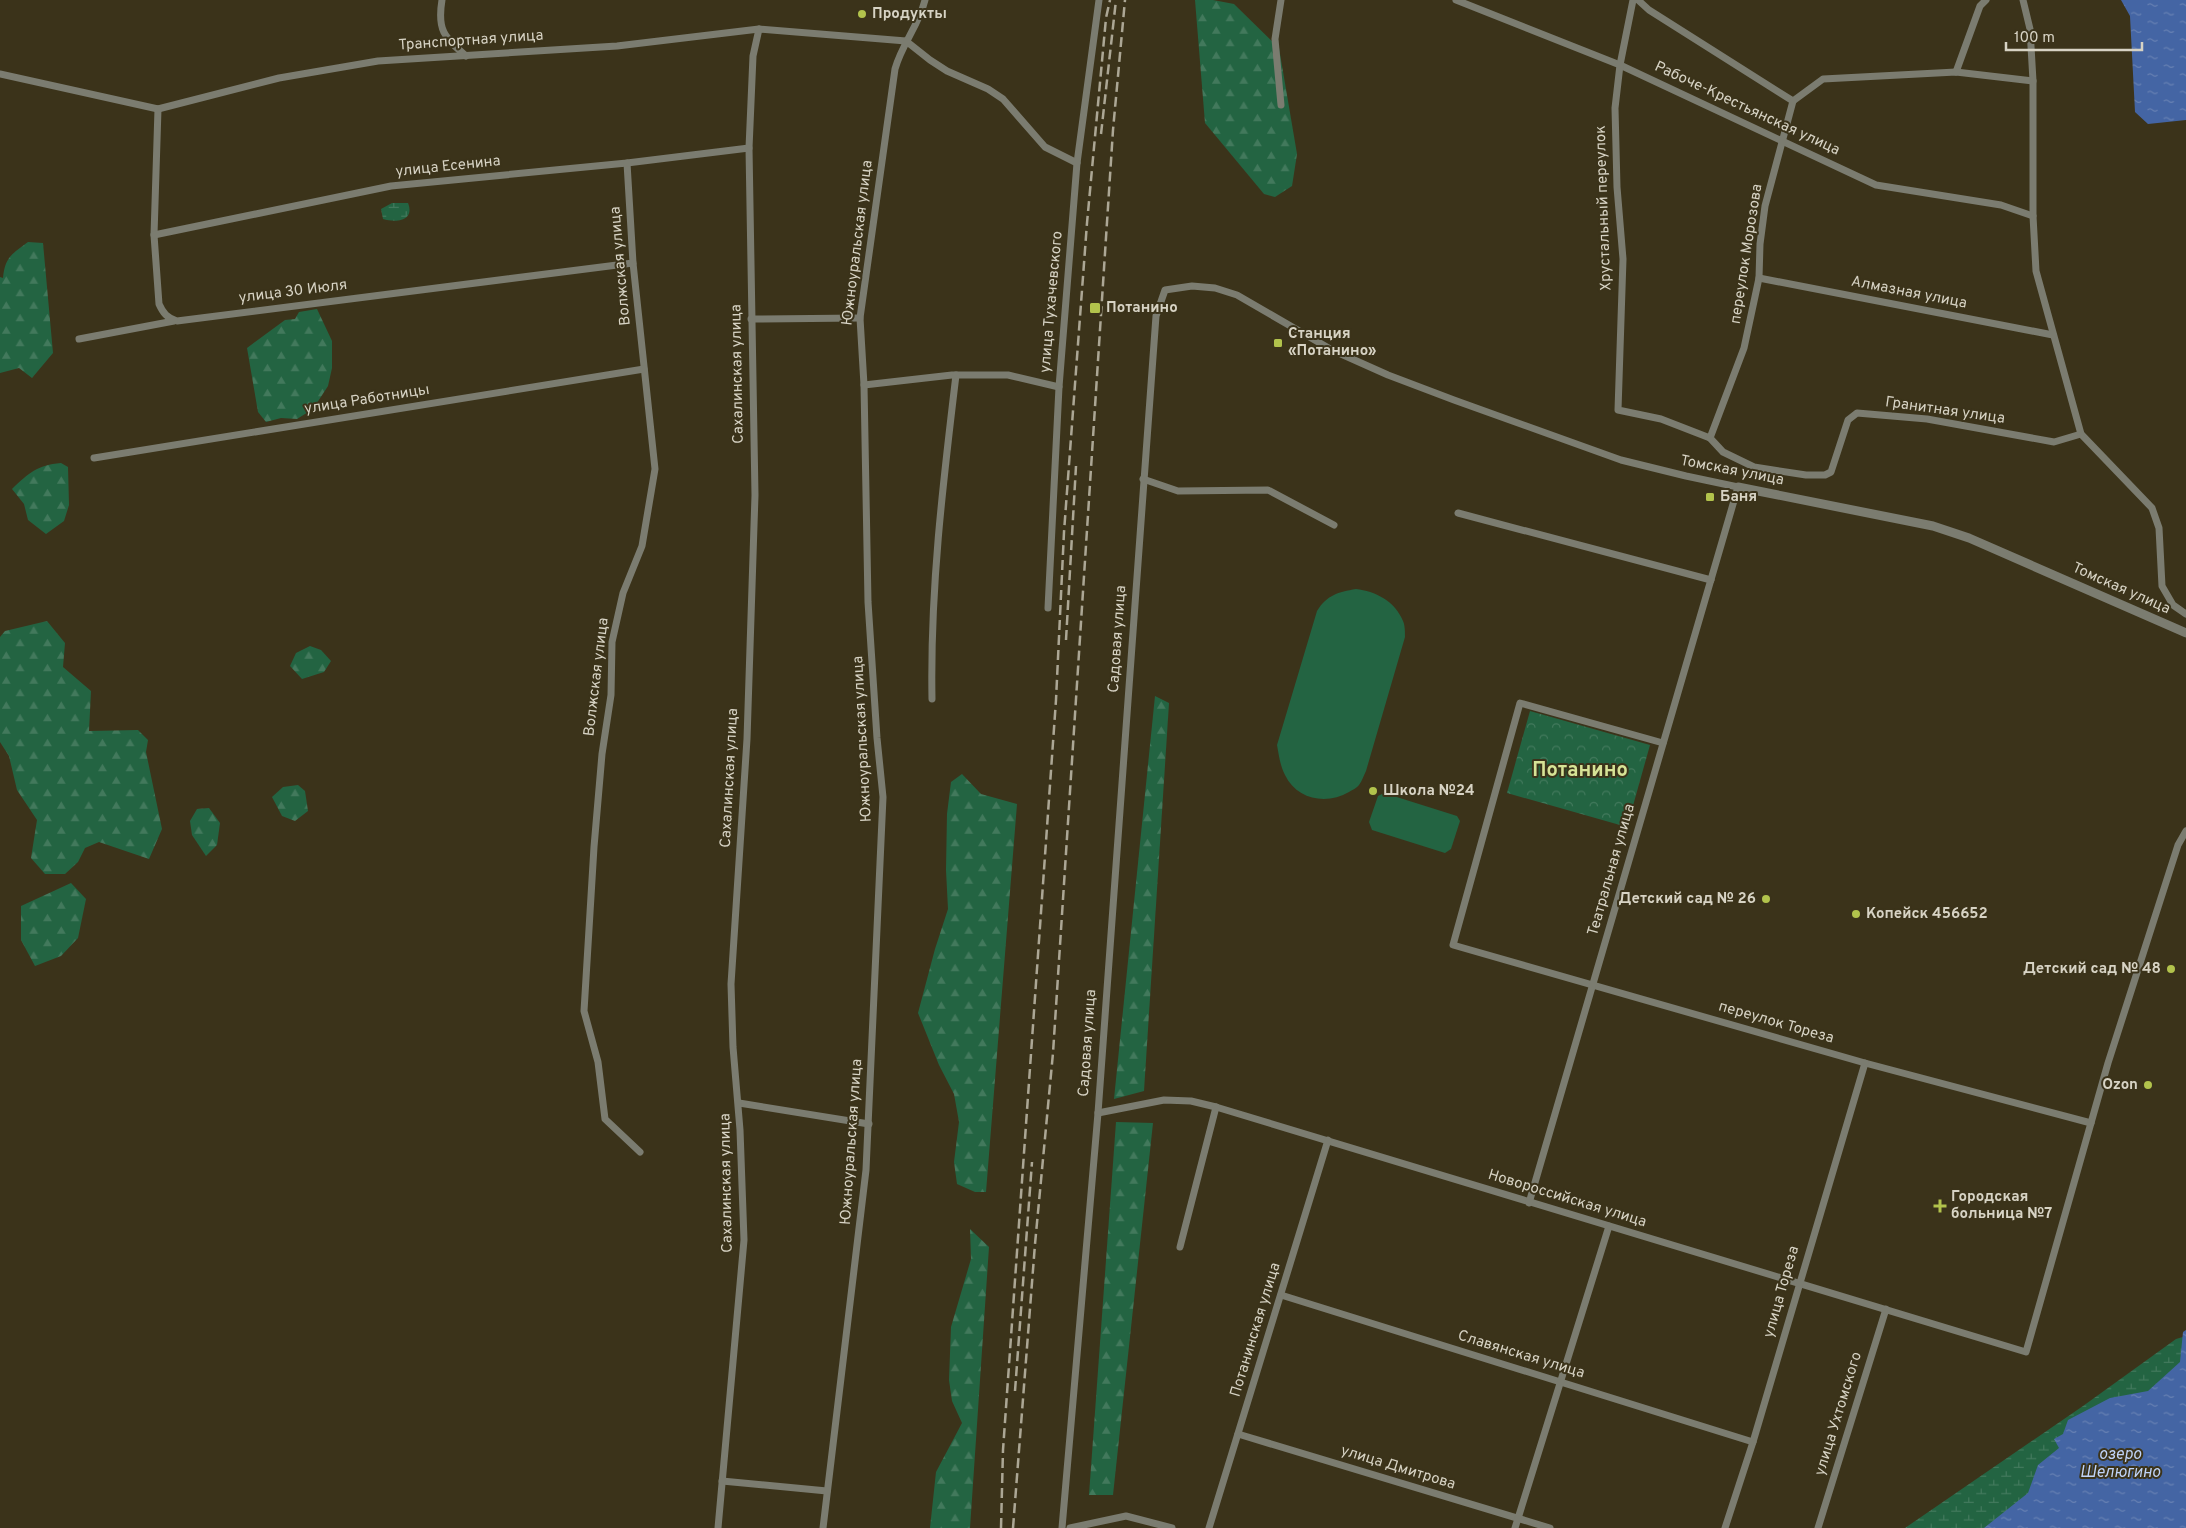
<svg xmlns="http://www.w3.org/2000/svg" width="2186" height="1528" viewBox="0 0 2186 1528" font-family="Overpass,sans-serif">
	<defs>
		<pattern id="forest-firs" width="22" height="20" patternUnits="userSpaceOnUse" patternTransform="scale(1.25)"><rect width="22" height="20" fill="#236442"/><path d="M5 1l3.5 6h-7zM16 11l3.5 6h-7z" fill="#42795c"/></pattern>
		<pattern id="wetland-marsh" width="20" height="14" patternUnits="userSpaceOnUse" patternTransform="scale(1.25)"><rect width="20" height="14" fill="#236442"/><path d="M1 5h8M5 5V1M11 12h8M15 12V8" fill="none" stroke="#42795c"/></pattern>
		<pattern id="park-crowns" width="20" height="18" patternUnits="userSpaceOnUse" patternTransform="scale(1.25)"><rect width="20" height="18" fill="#236442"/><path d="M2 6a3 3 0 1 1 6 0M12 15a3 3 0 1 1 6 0" fill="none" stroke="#42795c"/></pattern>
		<pattern id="water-ripples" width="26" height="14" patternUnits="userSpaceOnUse" patternTransform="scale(1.25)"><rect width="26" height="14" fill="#4465a4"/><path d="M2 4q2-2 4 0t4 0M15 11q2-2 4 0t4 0" fill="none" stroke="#6781b3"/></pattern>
	</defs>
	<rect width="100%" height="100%" fill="#3b331a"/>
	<g fill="url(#forest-firs)">
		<polygon points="1195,0 1213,0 1234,4 1279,48 1297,154 1292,186 1275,197 1264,194 1205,123"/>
		<path d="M28,242L43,243L53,353L32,378L19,368L0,373V277L3,278C5,257 12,254 28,242Z"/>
		<polygon points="317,309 332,341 332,368 328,386 313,409 297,419 281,418 266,422 258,412 247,348 285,320 295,319 299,312"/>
		<path d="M61,463L68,467L69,505L64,521L46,534L28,520L24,504L12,489C29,473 37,465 61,463Z"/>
		<polygon points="47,621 65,643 63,667 91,691 89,731 138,730 148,740 146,752 162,829 149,859 99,842 85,848 78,862 65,874 45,874 31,858 37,820 17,790 9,756 0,742 0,637 5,631"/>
		<polygon points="310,646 321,650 331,661 324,672 302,679 290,666 296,653"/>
		<polygon points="1155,696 1169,703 1144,1091 1114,1099"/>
		<polygon points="962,774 981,794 1017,804 986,1192 975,1192 957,1184 954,1162 959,1122 954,1094 939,1065 918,1013 935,949 948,909 946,870 947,814 951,782"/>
		<polygon points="298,785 305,791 308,811 295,821 282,816 272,797 283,787"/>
		<polygon points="209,808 220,823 217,845 206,856 192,835 190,821 197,809"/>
		<polygon points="71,883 86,899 78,938 61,956 35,966 21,940 21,906"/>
		<polygon points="1116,1122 1153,1123 1113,1495 1089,1495"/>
		<polygon points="970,1229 989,1247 970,1528 930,1528 936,1472 962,1423 952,1401 949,1380 951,1327 971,1259"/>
	</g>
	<g fill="url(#wetland-marsh)">
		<path d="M392,203H408C415,221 396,223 383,219L381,209Z"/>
		<polygon points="2186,1336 2186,1528 1905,1528 2083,1406 2176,1339"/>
	</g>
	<polygon fill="url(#park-crowns)" points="1530,711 1650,745 1627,827 1507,793"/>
	<g fill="#236442">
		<path d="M1356,589C1375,591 1395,601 1403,621C1405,625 1405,632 1405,637L1366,771C1364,775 1362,781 1359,785C1357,788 1352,790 1349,792C1327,805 1297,800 1285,775C1280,765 1279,756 1277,745L1317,611C1327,595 1338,592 1356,589Z"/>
		<polygon points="1384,793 1457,816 1460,821 1451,849 1445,853 1372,830 1369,822 1378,796"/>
	</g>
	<g fill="url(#water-ripples)">
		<polygon points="2121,0 2186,0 2186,120 2148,124 2135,112 2130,16"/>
		<polygon points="2186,1330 2186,1528 1984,1528 2028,1493 2038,1465 2059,1448 2054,1439 2063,1434 2068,1420 2110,1398 2148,1391 2180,1362 2183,1332"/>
	</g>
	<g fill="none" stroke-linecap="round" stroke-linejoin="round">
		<g stroke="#7b7c70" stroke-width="7">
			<path d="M442,0C437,30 444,37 466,56"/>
			<polyline points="1281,0 1275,39 1281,105"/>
			<polyline points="1456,0 1620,65 1876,185 2001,205 2033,216"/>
			<polyline points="1633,0 1620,65 1615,108 1617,187 1623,259 1618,410 1661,419 1710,438 1723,452 1754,467 1806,475 1825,475 1831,472 1848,420 1857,413 1927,419 2054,442 2081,434"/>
			<polyline points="1638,0 1649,10 1793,101 1823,79 1956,72 2033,81"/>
			<polyline points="2023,0 2030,29 2033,81 2033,216 2036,271 2081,434 2152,508 2159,528 2162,586 2173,605 2186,614"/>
			<polyline points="906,41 930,60 947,71 988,89 1003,99 1045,147 1077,163"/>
			<polyline points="1956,72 1980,6 1986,0"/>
			<polyline points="0,74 158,109 279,78 378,61 617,46 759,29 906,41"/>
			<path d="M158,109L154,235L159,304C163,313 167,318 177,321L633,263"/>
			<polyline points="627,163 633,263 655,469 642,546 623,593 612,642 611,695 602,754 594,847 584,1011 598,1062 605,1119 640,1152"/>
			<polyline points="154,235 391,186 627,163 749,148"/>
			<polyline points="1759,278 2053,335"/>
			<polyline points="751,319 860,318"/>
			<polyline points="79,339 174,321"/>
			<polyline points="864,385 952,375 1008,375 1059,387"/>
			<polyline points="1710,438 1744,348 1759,278 1760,244 1765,206 1793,101"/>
			<polyline points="94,458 644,369"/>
			<polyline points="1143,479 1178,491 1268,490 1334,525"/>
			<polyline points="1458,513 1711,580"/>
			<polyline points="1048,608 1059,387 1077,163 1099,0"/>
			<path d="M932,699C930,590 943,483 956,375"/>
			<polyline points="1663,743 1520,703 1453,945 1865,1063 2091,1123"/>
			<polyline points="739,1103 869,1124"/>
			<polyline points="1098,1113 1164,1100 1191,1101 1216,1107 2026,1352 2108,1063 2178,845 2186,831"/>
			<polyline points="1180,1247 1216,1107"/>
			<polyline points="1281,1295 1753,1442"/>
			<polyline points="1238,1434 1550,1528"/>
			<polyline points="722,1481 827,1491"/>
			<polyline points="718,1528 744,1240 740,1130 733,1047 731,984 747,739 755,495 749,148 753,56 759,29"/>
			<path d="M823,1528L866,1170L883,797L877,738L868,602L864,385L860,318L895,69C902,44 919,25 925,0"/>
			<polyline points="1062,1528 1098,1113 1156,316 1165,290 1192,286 1215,288 1237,295 1332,350 1388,375 1454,400 1621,460 1686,476 1738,487 1529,1203"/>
			<polyline points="1070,1528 1126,1516 1172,1528"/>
			<polyline points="1209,1528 1328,1140"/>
			<polyline points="1515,1528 1609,1226"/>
			<polyline points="1725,1528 1753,1442 1865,1063"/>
			<polyline points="1818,1528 1886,1309"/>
		</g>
		<polyline stroke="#7b7c70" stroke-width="9" points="1738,487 1933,526 1969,538 2186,633"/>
		<g stroke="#aca795" stroke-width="2.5" stroke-dasharray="10 5" stroke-linecap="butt">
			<polyline points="1101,134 1116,0"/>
			<polyline points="1066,640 1076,466"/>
			<polyline points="1015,1391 1032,1162"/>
			<polyline points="1001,1528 1003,1450 1056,700 1064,532 1087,223 1106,18 1110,0"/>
			<polyline points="1013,1528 1035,1244 1053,1053 1113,130 1125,0"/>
		</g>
	</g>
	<g fill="#b2c34c" stroke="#3b331a" stroke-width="2">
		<circle cx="862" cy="14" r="5"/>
		<rect x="1089" y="302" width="12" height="12" rx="2.5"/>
		<rect x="1273" y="338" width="10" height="10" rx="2.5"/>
		<rect x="1705" y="492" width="10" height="10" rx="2.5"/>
		<circle cx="1373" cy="791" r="5"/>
		<circle cx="1766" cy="899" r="5"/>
		<circle cx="1856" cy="914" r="5"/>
		<circle cx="2171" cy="969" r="5"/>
		<circle cx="2148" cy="1085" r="5"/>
		<path d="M1937.5 1198.5h5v5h5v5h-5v5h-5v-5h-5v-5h5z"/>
	</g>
	<g text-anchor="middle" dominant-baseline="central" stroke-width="4" stroke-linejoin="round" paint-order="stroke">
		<g font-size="15" font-weight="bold" fill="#d7d3c4" stroke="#3b331a" text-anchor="start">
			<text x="872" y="14">Продукты</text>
			<text x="1106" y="308">Потанино</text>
			<text x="1288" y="334">Станция<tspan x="1288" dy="17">«Потанино»</tspan></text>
			<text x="1720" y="497">Баня</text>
			<text x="1383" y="791">Школа №24</text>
			<text x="1756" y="899" text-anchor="end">Детский сад № 26</text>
			<text x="1866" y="914">Копейск 456652</text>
			<text x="2161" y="969" text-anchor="end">Детский сад № 48</text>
			<text x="2138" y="1085" text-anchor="end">Ozon</text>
			<text x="1951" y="1197">Городская<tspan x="1951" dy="17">больница №7</tspan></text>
		</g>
		<g font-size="15" fill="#d7d3c4" stroke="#3b331a">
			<text transform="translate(471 41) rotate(-4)">Транспортная улица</text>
			<text transform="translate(1747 109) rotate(25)">Рабоче-Крестьянская улица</text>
			<text transform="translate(448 167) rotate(-6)">улица Есенина</text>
			<text transform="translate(1604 208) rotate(-92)">Хрустальный переулок</text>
			<text transform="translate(858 243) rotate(-83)">Южноуральская улица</text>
			<text transform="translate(1747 254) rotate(-81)">переулок Морозова</text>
			<text transform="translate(621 266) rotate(-95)">Волжская улица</text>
			<text transform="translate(293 292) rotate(-7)">улица 30 Июля</text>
			<text transform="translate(1909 293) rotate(11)">Алмазная улица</text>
			<text transform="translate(1052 302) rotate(-85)">улица Тухачевского</text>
			<text transform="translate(738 374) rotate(-91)">Сахалинская улица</text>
			<text transform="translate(367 400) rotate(-9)">улица Работницы</text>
			<text transform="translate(1945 411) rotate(8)">Гранитная улица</text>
			<text transform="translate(1732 471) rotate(11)">Томская улица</text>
			<text transform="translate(2121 589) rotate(24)">Томская улица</text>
			<text transform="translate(1118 639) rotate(-86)">Садовая улица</text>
			<text transform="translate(597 677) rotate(-83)">Волжская улица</text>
			<text transform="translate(863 739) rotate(-93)">Южноуральская улица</text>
			<text transform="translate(730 778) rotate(-87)">Сахалинская улица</text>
			<text transform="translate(1612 870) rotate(-74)">Театральная улица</text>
			<text transform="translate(1776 1023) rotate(16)">переулок Тореза</text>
			<text transform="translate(1088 1043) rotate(-86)">Садовая улица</text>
			<text transform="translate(852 1142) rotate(-86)">Южноуральская улица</text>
			<text transform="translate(727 1183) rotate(-91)">Сахалинская улица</text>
			<text transform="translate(1567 1199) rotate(17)">Новороссийская улица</text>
			<text transform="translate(1782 1292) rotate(-74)">улица Тореза</text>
			<text transform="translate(1256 1330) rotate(-73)">Потанинская улица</text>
			<text transform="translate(1521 1355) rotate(17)">Славянская улица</text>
			<text transform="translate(1839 1414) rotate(-73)">улица Ухтомского</text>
			<text transform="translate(1398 1468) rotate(17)">улица Дмитрова</text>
		</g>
		<g font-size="16" font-style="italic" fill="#c0d4f8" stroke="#3b331a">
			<text x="2120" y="1455">озеро<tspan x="2120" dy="18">Шелюгино</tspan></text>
		</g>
		<g font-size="20" font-weight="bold" fill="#d6e396" stroke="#3b331a">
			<text x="1580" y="771">Потанино</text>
		</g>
	</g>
	<path d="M2006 42v8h136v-8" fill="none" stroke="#d7d3c4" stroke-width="2.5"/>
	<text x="2014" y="42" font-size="15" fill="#d7d3c4" stroke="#3b331a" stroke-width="4" paint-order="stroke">100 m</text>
</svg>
